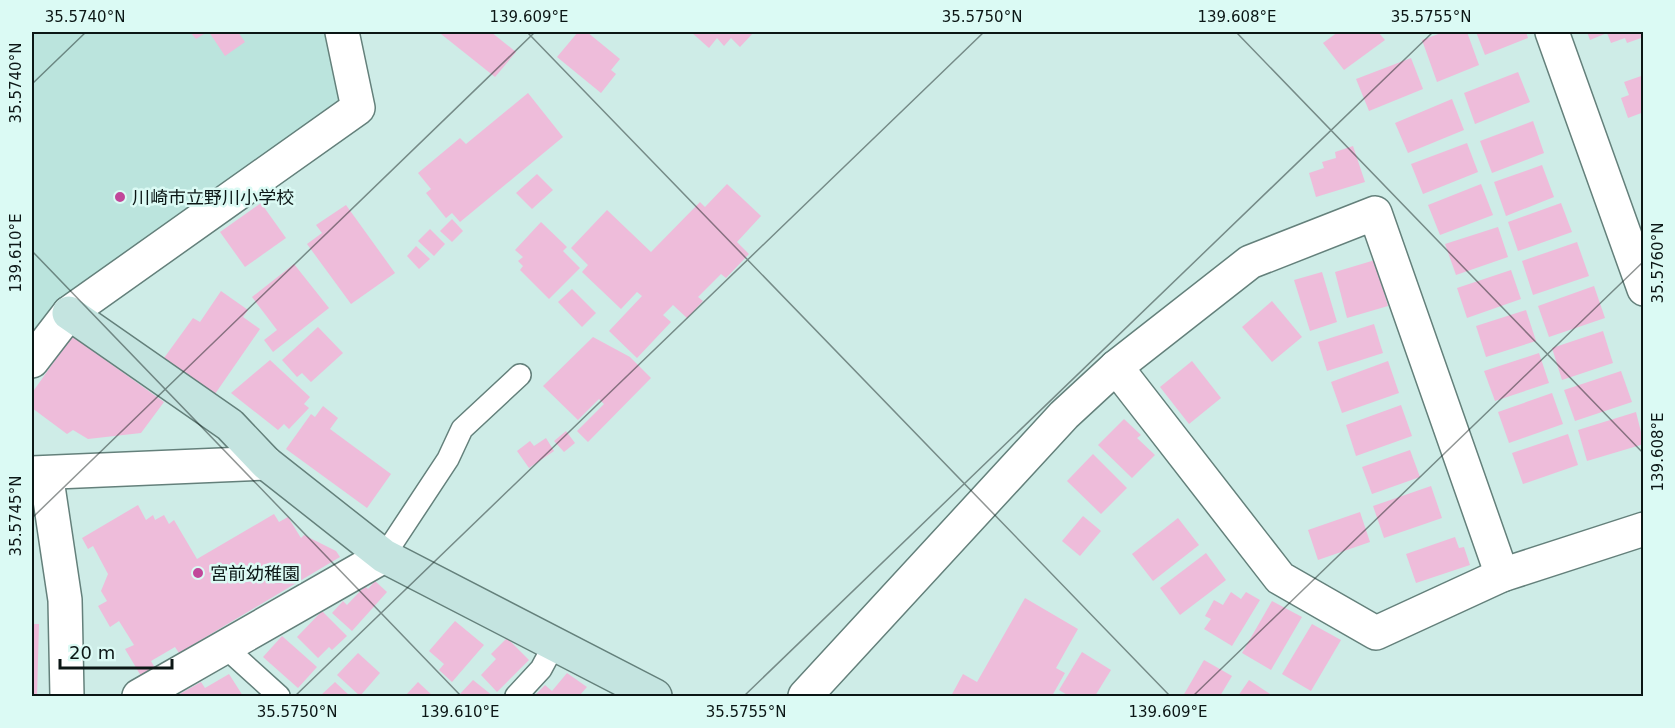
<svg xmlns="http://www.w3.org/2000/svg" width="1675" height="728" viewBox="0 0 1675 728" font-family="'DejaVu Sans','Noto Sans JP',sans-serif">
	<rect width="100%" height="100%" fill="#ceece7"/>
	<polygon fill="#bbe4dd" points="32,32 324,32 332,48 346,99 32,342"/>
	<g fill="#eebcda">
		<polygon points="190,32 207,32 196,39"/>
		<polygon points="209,32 238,32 245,42 225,56"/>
		<polygon points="443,32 491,32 516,52 495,77 441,34"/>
		<polygon points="578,32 587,32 620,59 611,70 616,74 601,93 557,57"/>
		<polygon points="691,32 754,32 740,47 731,38 724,46 717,38 709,48"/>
		<polygon points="1338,32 1378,32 1385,40 1344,70 1323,43"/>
		<polygon points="1444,32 1467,32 1479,65 1437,82 1422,40"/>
		<polygon points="1476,32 1526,32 1528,38 1485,55"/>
		<polygon points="1587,32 1644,32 1644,37 1627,43 1625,38 1611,43 1607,33 1590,40"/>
		<polygon points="1411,58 1423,89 1369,111 1356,79"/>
		<polygon points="1518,72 1530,102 1475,124 1464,93"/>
		<polygon points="1644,75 1644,112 1628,118 1621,98 1629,95 1624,82"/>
		<polygon points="528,93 563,137 460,222 452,213 446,218 426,193 431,189 418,173 460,138 466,144"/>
		<polygon points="1452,99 1464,130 1408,153 1395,123"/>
		<polygon points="1533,121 1544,153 1492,173 1480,141"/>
		<polygon points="1467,143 1478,172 1423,194 1411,164"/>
		<polygon points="1353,146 1365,182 1316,197 1309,173 1324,168 1322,162 1336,158 1335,152"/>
		<polygon points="1542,165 1554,197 1506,216 1494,182"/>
		<polygon points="537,174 553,190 532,209 516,193"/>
		<polygon points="727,184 761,216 737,242 749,254 726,278 721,274 698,297 703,301 687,318 673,305 663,315 671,322 637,358 609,331 642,296 637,292 621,309 582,272 588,265 571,248 607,210 651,252 700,202 705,207"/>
		<polygon points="1481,184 1493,215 1440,235 1428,205"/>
		<polygon points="261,203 286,238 245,267 220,232"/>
		<polygon points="1561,203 1572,232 1518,251 1508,222"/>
		<polygon points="346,205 395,273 351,304 307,244 322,233 316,225"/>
		<polygon points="452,219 463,231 452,242 440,231"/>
		<polygon points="541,222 567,247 563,251 580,268 549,299 520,270 523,266 518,261 523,257 515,250"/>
		<polygon points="1498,227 1508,257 1456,275 1445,244"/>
		<polygon points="430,229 445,244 434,256 418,241"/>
		<polygon points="1577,242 1589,276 1533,295 1522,261"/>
		<polygon points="416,246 430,259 419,269 407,256"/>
		<polygon points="1375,260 1388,306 1347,318 1335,272"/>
		<polygon points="294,264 329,308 273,352 264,340 277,330 252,297"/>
		<polygon points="1511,270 1521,299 1467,318 1457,288"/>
		<polygon points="1322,272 1337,322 1310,331 1294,280"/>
		<polygon points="1594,286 1605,318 1549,337 1538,306"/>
		<polygon points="572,289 596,313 582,327 558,302"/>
		<polygon points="221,291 248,310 243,317 260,329 215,394 164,358 193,318 200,322"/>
		<polygon points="1272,301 1302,337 1272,362 1242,327"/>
		<polygon points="1526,310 1536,341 1486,357 1476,326"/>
		<polygon points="1374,324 1383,353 1327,371 1318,342"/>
		<polygon points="318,327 343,353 311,382 302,373 297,377 282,360"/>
		<polygon points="1603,331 1613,363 1562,380 1552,348"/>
		<polygon points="72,336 164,402 141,433 88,439 73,430 67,434 32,408 32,393"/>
		<polygon points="593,337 630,357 651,378 588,442 577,431 604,404 599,399 578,420 543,386"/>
		<polygon points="1539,353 1549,383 1495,401 1484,371"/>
		<polygon points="270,360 310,397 304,404 309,408 289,429 284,424 278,430 231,393"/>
		<polygon points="1192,361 1221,398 1189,424 1160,387"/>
		<polygon points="1388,361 1399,393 1342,413 1331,382"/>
		<polygon points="1621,371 1632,402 1575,421 1564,390"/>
		<polygon points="1552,393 1563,424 1509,443 1498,412"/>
		<polygon points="1401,405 1412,436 1356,456 1346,425"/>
		<polygon points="323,406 338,418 330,429 391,474 367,508 286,449 311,414 315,417"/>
		<polygon points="1636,412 1644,444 1587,461 1578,430"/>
		<polygon points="1124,419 1141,435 1137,438 1155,455 1132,478 1098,445"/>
		<polygon points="566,431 575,443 564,452 554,441"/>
		<polygon points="1568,434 1578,465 1523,484 1512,453"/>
		<polygon points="546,438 554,451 529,468 517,451 530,441 534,446"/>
		<polygon points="1410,450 1420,477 1372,494 1362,467"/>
		<polygon points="1093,454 1127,488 1101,514 1067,481"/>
		<polygon points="1431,486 1442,518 1384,538 1373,506"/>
		<polygon points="138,505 146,520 153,515 155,520 164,515 169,524 174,520 197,559 274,514 279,522 288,517 301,538 304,535 336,551 340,557 179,653 175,647 151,661 155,668 141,676 125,649 134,645 119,621 110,627 98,606 107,601 101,591 108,574 93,546 88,549 82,538"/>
		<polygon points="1360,512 1370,542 1318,560 1308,530"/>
		<polygon points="1083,516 1101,531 1080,556 1062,541"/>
		<polygon points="1178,518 1199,545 1153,581 1132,554"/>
		<polygon points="1455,537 1459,548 1464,547 1470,565 1416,583 1406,554"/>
		<polygon points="1206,553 1226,580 1180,615 1160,588"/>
		<polygon points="375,581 387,592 352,631 332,613 343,601 347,605 365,586 368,589"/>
		<polygon points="1231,592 1241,599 1246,592 1260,600 1232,646 1204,629 1211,619 1205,616 1214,600 1223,605"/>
		<polygon points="1025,598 1078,629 1056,668 1065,673 1052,696 951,696 963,674 977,682"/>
		<polygon points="1272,601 1302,617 1271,670 1242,653"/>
		<polygon points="322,611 347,636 332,650 329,647 318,658 297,637"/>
		<polygon points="455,621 484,645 452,682 439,670 444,664 429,651"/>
		<polygon points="32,624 39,624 37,696 32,696"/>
		<polygon points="1312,624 1341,640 1311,691 1282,674"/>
		<polygon points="282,636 317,667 298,688 263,657"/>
		<polygon points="507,638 529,660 497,692 481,675 496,659 491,654"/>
		<polygon points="1082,652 1111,670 1095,696 1069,696 1059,690"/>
		<polygon points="358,653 380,673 360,696 337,675"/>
		<polygon points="1204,660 1232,676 1220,696 1183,696"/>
		<polygon points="567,673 587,687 579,696 534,696 545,685 552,691"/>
		<polygon points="229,674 243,696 176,696 201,682 205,688"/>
		<polygon points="473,680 493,696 458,696"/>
		<polygon points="1249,680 1273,696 1238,696"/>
		<polygon points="335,682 350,696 320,696"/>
		<polygon points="418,682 433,696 405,696"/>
	</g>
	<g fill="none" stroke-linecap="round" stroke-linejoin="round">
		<g stroke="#64807b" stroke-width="24">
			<g id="lane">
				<polyline points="384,556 448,459 462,429 520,375"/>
				<polyline points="226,648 279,696"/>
				<polyline points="516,696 541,669 555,643"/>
			</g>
		</g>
		<g stroke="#64807b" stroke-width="36">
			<g id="street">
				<polyline points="1552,32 1644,289"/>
				<polyline points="32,361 69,313 358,108 342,32"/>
				<polyline points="1116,367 1280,578 1376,633 1502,575 1644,529"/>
				<polyline points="32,473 266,463"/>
				<polyline points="46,473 65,600 67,696"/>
				<polyline points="139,696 384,556"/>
				<polyline points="805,696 1064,415 1116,367 1250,262 1375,213 1502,575"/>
			</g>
		</g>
		<g stroke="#64807b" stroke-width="36">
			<polyline id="secondary" points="69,313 230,425 266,463 384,556 655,696"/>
		</g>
		<use href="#lane" stroke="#fff" stroke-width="21"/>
		<use href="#street" stroke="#fff" stroke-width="33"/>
		<use href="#secondary" stroke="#c4e4e0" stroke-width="33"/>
	</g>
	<path fill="none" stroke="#0b1615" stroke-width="1.5" stroke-opacity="0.45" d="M527,32L1170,696M1236,32L1644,454M32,84L86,32M32,251L461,696M32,518L535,32M295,696L984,32M744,696L1433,32M1193,696L1644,261M1642,696L1644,695"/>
	<g fill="#c1479a" stroke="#dbfaf4" stroke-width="2">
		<circle cx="120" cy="197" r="6"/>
		<circle cx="198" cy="573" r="6"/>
	</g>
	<g text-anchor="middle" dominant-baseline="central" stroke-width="5" stroke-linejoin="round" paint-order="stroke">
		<g font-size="18" fill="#0b1615" stroke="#dbfaf4" text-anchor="start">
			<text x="132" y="197">川崎市立野川小学校</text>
			<text x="210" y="573">宮前幼稚園</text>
		</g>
	</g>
	<rect width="1675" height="728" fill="none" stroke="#dbfaf4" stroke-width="66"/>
	<path d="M60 659v9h112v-9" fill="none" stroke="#0b1615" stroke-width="3"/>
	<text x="69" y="659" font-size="18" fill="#0b1615" stroke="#dbfaf4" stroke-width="4.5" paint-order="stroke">20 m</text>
	<rect x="33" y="33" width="1609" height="662" fill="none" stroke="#0b1615" stroke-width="2"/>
	<g font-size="15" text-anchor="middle" fill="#0b1615">
		<text x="85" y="22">35.5740°N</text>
		<text x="529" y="22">139.609°E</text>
		<text x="982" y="22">35.5750°N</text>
		<text x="1237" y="22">139.608°E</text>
		<text x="1431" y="22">35.5755°N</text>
		<text transform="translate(16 83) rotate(-90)" y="5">35.5740°N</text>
		<text transform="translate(16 253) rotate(-90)" y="5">139.610°E</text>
		<text transform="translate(1658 263) rotate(-90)" y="5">35.5760°N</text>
		<text transform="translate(1658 452) rotate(-90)" y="5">139.608°E</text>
		<text transform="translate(16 516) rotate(-90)" y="5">35.5745°N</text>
		<text x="297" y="717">35.5750°N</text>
		<text x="460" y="717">139.610°E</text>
		<text x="746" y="717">35.5755°N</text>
		<text x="1168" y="717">139.609°E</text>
	</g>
</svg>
